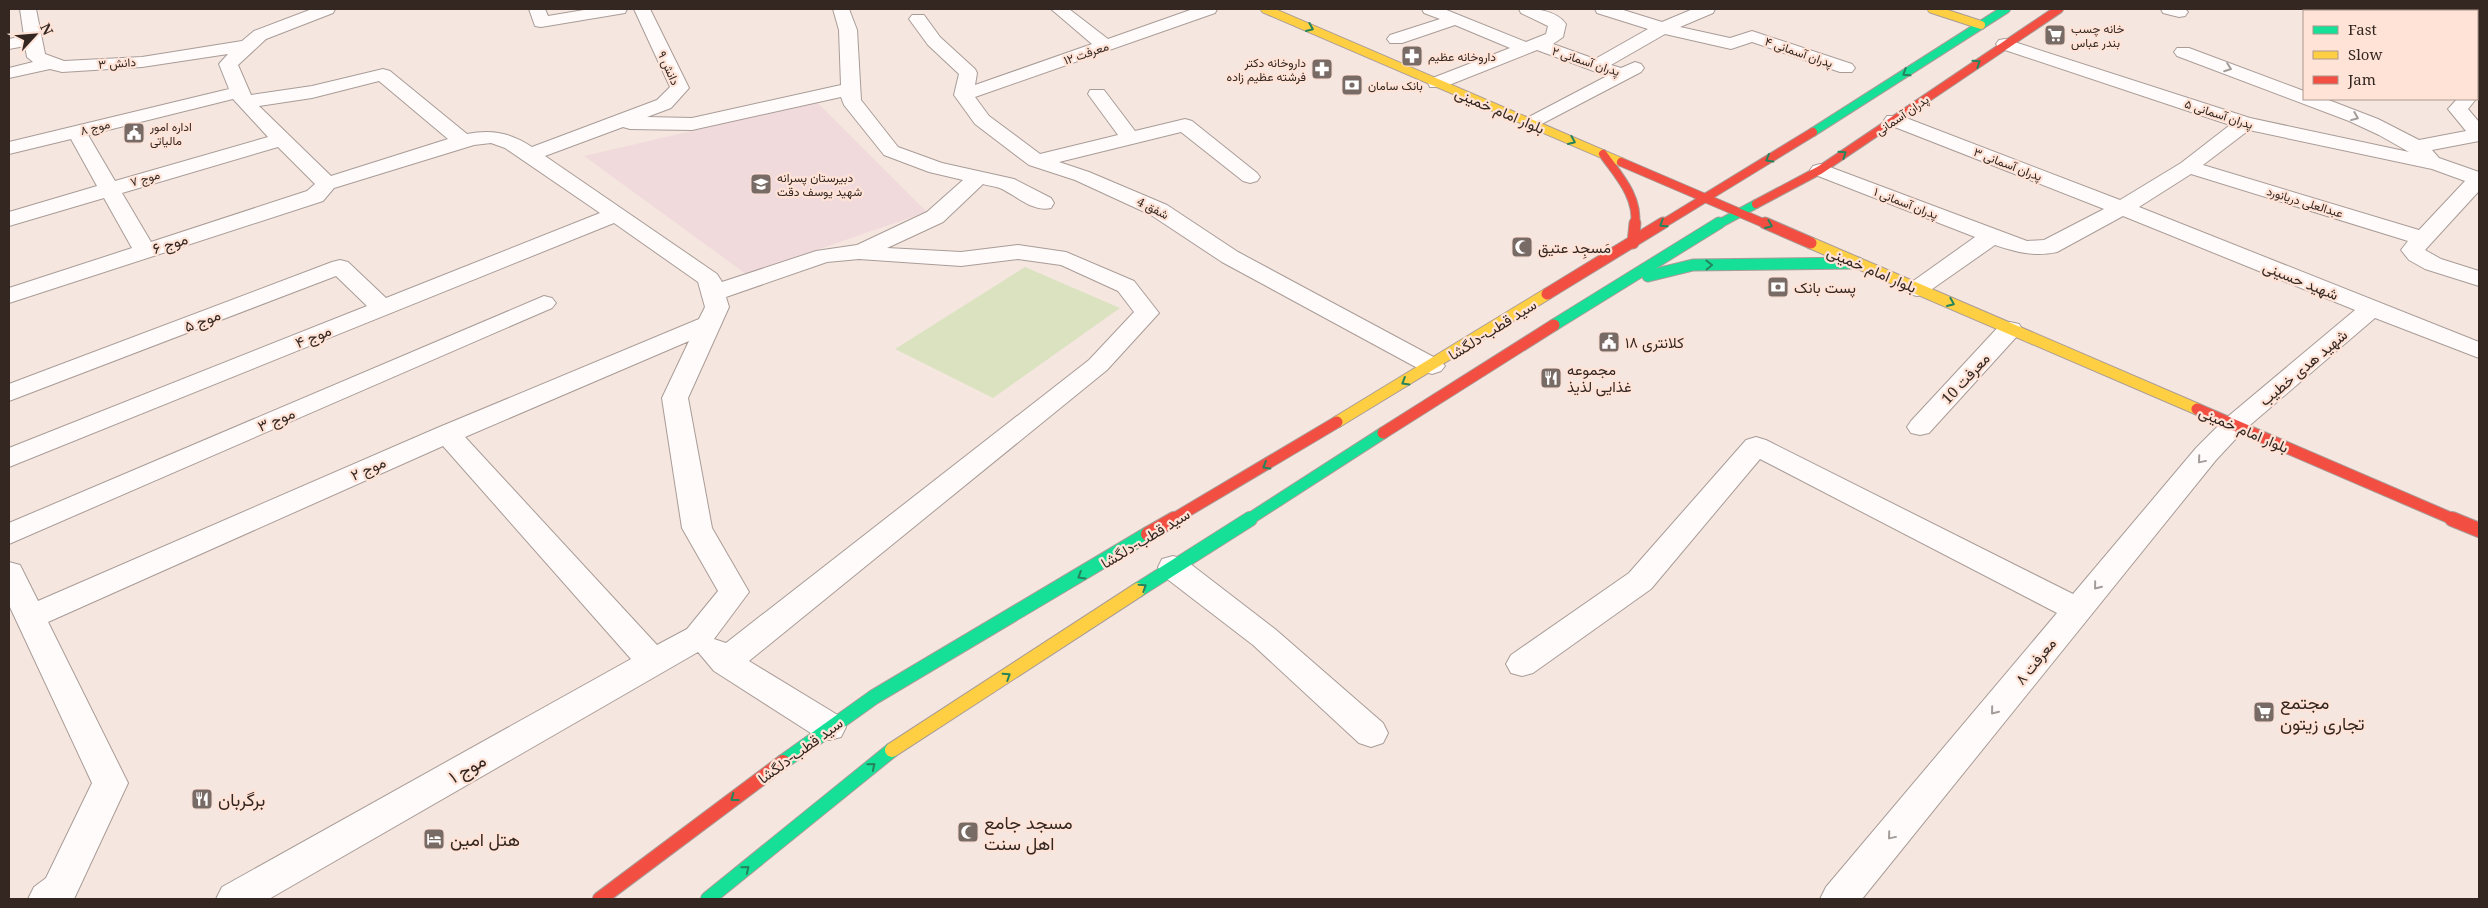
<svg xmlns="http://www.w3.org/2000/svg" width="2488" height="908" viewBox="0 0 2488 908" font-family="'Noto Serif',Vazirmatn,serif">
	<rect width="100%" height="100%" fill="#f6e6e0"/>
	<polygon fill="#f0dadb" points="817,102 927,212 746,274 584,156"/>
	<polygon fill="#dae2c0" points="1025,267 1120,308 993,398 895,349"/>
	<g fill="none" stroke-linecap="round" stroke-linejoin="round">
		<g stroke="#a99c97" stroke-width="2">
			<g id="street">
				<path d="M20,9H36L45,54L64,61L142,57L242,41L254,31L312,9H335L333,13L266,39L238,65L251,95L312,86L383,69L390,71L467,134C492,129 511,133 532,147L657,100L670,87L634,9H650L689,88L671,108L647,117L692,118L841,85L839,30L833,9H849L857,30L861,100L898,147L942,163L1014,179L1051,198L1054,203L1051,208C1033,212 1018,197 1002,189C996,186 989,186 983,184L943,222L887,248L961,252L1018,245L1066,252L1134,281L1159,313L1107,370L749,661L841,717L846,727L841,737L829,740L817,737L714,671L698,652L269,899H216L222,887L631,659L443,446L48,622L128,783L74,899H28L34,887L46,878L92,783L9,605V562L20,565L38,601L437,428L699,319L705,307L698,282L614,223L9,467V448L367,306L336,276L9,401V384L332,262L340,260L348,262L386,298L600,213L505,148L491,143L474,145L334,188L323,201L9,303V288L132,248L104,198L9,226V212L97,186L71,139L9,154V142L229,89L219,64L228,54L142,67L62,72L50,69L9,78V68L33,62L27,57L25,46L9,49V39L24,36ZM379,81L448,139L331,176L259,106L312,98ZM841,97L844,105L884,155L929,172L963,180L927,212L857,245L816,251L722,282L717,274L545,156L623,127L630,129L692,130ZM233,99L268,137L115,181L88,135ZM278,147L315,184L307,191L151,242L122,193ZM859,259L961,266L1018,259L1061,265L1118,291L1134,312L1089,360L726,643L714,639L749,592L712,528L688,398L729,307L726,297L827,262ZM689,341L662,398L682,528L718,591L687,629L657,645L465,437Z"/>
				<polygon points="529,9 545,9 548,16 590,9 627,9 625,13 541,27 535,26"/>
				<polygon points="1051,9 1069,9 1108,39 1193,9 1217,9 1215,13 975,97 989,116 1040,154 1118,135 1088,94 1090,90 1104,90 1135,131 1185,119 1192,121 1257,173 1260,177 1257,181 1250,183 1243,181 1181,132 1059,162 1089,172 1167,205 1238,252 1441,361 1445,366 1441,371 1432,374 1423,371 1222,262 1151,215 1075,180 1029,165 975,124 954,95 959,74 928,45 909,19 912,15 924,15 940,37 975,69 977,73 975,85 1092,44"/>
				<path d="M1422,9H1444L1526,42L1546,34L1548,26L1521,13L1519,9C1534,8 1556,10 1566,24L1563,37L1553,44L1595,59L1648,29L1597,13L1595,9H1620L1662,22L1693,9H1715L1713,13L1680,27L1730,38L1752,31L1852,64L1855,68L1852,72H1840L1752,42L1731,49L1665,34L1611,65L1621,68L1635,62L1641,64L1644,68L1641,72L1532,129L1525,127L1522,123L1525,119L1607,76L1537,50L1444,87H1430L1428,83L1430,79L1510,48L1455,25L1402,43H1390L1387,39L1390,35L1440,19L1424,13Z"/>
				<polygon points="2161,9 2185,9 2188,12 2185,16 2179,17 2163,13"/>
				<polygon points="2351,9 2375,9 2376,11 2352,11"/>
				<rect x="2477" y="37" width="2" height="11"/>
				<path d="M2005,39L2250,118L2409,152L2379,135L2349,121L2177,56L2174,52L2177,48H2189L2304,91V99H2326L2378,119L2419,140L2466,131L2448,109L2457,99H2476L2468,109L2479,122V141L2432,150L2439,158L2479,172V191L2425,250L2441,259L2479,271V286L2425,269L2409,260L2401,250L2408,241L2191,174L2139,207L2479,342V358L2375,318L2243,431L2216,460L1862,899H1820L1826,887L2057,613L1760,459L1651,589L1533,673L1522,676L1511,673L1506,664L1511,655L1629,573L1746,440L1756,437L1766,440L2073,594L2196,448L2225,419L2355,310L2123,216L2057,252C2034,257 2016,252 1995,245L1925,294L1917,296L1909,294L1905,289L1909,284L1975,237L1813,174L1810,170L1813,166L1820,164L1827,166L2027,241L2044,240L2104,209L1887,124L1884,120L1887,116H1901L2120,200L2181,163L2230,125L1999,48L1996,44L1999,40ZM2249,130L2432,169L2465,181L2419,230L2203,165Z"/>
				<polygon points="544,296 552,298 556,303 552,308 9,544 9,523"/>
				<polygon points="2010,322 2019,324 2022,329 2019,334 1929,433 1920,435 1911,433 1907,427 1911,421 2001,324"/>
				<polygon points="1173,556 1184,559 1275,629 1383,723 1388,733 1383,743 1371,747 1359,743 1253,645 1162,575 1158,567 1162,559"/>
			</g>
		</g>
		<g stroke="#a99c97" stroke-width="10">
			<g id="fast-far2">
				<polyline points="1813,132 2006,9"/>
				<polyline points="1717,225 1756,204"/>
			</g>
		</g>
		<g stroke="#a99c97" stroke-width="13">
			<g id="fast-far1">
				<polyline points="1648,276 1693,265 1858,263"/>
				<polyline points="1554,325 1719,223"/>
				<polyline points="1248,520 1383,433"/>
			</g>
		</g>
		<g stroke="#a99c97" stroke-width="16">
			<g id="fast">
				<polyline points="1138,590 1250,519"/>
				<polyline points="783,762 874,697 1148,534"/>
				<polyline points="708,899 892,750"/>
			</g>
		</g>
		<g stroke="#a99c97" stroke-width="10">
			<g id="slow-far2">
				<polyline points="1265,9 1621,162"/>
				<polyline points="1932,9 1981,25"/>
			</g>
		</g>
		<g stroke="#a99c97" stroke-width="13">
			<g id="slow-far1">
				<polyline points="1811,243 2197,409"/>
				<polyline points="1337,422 1547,294"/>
			</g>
		</g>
		<g stroke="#a99c97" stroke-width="16">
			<polyline id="slow" points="892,750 1138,590"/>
		</g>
		<g stroke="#a99c97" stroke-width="10">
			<g id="jam-far2">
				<path d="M1603,154C1618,175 1639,197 1635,225"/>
				<polyline points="1621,162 1768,225"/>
				<polyline points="1756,204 1820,170 2059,9"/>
				<polyline points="1661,225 1813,132"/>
			</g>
		</g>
		<g stroke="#a99c97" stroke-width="13">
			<g id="jam-far1">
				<polyline points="1765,223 1811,243"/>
				<polyline points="1633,243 1635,223"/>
				<polyline points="1547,294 1663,223"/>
				<polyline points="2197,409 2455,520"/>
				<polyline points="1383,433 1554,325"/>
				<polyline points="1172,520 1337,422"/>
			</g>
		</g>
		<g stroke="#a99c97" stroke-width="16">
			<g id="jam">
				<polyline points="2452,519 2479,530"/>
				<polyline points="1148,534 1174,519"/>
				<polyline points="600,899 783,762"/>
			</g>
		</g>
		<use href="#street" fill="#fefbfa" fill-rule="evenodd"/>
		<use href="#fast-far2" stroke="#16e098" stroke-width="8"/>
		<use href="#fast-far1" stroke="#16e098" stroke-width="11"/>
		<use href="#fast" stroke="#16e098" stroke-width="14"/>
		<use href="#slow-far2" stroke="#ffcf43" stroke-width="8"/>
		<use href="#slow-far1" stroke="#ffcf43" stroke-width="11"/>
		<use href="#slow" stroke="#ffcf43" stroke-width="14"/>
		<use href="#jam-far2" stroke="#f24e42" stroke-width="8"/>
		<use href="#jam-far1" stroke="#f24e42" stroke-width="11"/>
		<use href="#jam" stroke="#f24e42" stroke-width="14"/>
	</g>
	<defs><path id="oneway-chevron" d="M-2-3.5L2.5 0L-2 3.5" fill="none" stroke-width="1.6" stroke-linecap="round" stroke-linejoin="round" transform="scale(1.25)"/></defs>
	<g stroke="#25845c">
		<use href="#oneway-chevron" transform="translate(1310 28) rotate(23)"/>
		<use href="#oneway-chevron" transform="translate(1977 63) rotate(-34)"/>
		<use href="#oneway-chevron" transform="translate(1906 73) rotate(147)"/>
		<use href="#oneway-chevron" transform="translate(1572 141) rotate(23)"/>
		<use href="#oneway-chevron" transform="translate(1843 154) rotate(-34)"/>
		<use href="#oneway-chevron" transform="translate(1769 159) rotate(150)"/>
		<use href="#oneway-chevron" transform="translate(1663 224) rotate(147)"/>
		<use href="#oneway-chevron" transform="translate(1769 225) rotate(23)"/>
		<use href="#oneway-chevron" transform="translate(1709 265) rotate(-1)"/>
		<use href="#oneway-chevron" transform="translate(1951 303) rotate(23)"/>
		<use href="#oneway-chevron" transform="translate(1405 382) rotate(149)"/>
		<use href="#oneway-chevron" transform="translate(1266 466) rotate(149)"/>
		<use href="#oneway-chevron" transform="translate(1081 576) rotate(149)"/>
		<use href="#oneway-chevron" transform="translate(1143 587) rotate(-33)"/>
		<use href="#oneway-chevron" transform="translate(1007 676) rotate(-33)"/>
		<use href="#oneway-chevron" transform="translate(872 766) rotate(-39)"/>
		<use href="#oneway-chevron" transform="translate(734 798) rotate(143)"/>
		<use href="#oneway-chevron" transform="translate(746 869) rotate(-39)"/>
	</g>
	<g stroke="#a39c98">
		<use href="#oneway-chevron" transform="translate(2228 68) rotate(20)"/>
		<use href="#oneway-chevron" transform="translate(2355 117) rotate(22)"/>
		<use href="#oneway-chevron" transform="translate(2201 460) rotate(130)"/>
		<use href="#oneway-chevron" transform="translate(2097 586) rotate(129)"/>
		<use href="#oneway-chevron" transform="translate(1994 711) rotate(129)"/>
		<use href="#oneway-chevron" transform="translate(1891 836) rotate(130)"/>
	</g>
	<defs>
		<g id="supermarket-square" transform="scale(1.125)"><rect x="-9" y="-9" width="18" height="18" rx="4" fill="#786a64" stroke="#ffe3d7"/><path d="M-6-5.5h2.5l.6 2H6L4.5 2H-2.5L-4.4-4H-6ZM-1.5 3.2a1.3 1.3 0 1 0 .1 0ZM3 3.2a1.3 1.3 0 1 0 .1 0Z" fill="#fff"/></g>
		<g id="pharmacy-square" transform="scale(1.125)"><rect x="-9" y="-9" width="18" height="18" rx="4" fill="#786a64" stroke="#ffe3d7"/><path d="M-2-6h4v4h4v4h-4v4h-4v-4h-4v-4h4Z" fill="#fff"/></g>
		<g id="bank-square" transform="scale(1.125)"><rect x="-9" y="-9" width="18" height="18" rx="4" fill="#786a64" stroke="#ffe3d7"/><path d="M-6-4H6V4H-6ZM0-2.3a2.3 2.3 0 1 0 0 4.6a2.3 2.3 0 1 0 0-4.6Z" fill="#fff"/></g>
		<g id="civic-square" transform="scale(1.125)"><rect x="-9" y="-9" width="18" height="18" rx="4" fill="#786a64" stroke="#ffe3d7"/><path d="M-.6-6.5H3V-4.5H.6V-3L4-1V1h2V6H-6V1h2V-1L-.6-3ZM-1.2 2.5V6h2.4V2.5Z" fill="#fff"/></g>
		<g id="school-square" transform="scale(1.125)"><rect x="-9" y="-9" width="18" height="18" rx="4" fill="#786a64" stroke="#ffe3d7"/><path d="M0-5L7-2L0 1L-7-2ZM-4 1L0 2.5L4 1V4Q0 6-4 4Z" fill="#fff"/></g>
		<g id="mosque-square" transform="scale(1.125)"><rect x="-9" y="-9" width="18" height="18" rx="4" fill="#786a64" stroke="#ffe3d7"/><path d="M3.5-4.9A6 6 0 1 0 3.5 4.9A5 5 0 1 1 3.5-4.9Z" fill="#fff"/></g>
		<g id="restaurant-square" transform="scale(1.125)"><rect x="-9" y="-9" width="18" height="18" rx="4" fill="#786a64" stroke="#ffe3d7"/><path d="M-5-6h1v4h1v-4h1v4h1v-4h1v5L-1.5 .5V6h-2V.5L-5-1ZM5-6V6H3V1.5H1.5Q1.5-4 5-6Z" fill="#fff"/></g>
		<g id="hotel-square" transform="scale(1.125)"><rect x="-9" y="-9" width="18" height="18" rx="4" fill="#786a64" stroke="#ffe3d7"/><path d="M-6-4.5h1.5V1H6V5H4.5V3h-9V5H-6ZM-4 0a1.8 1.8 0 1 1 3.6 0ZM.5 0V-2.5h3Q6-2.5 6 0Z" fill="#fff"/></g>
	</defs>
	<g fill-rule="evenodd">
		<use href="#supermarket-square" x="2055" y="35"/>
		<use href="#pharmacy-square" x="1412" y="56"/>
		<use href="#pharmacy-square" x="1322" y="69"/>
		<use href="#bank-square" x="1352" y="85"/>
		<use href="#civic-square" x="134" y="133"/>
		<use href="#school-square" x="761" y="184"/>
		<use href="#mosque-square" x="1522" y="247"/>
		<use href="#bank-square" x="1778" y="287"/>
		<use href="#civic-square" x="1609" y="342"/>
		<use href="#restaurant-square" x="1551" y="378"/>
		<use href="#supermarket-square" x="2264" y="712"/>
		<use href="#restaurant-square" x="202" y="799"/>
		<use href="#mosque-square" x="968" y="832"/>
		<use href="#hotel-square" x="434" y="839"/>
	</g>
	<g text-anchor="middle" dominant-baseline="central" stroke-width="4.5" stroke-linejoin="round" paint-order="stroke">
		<g font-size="12" fill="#342721" stroke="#ffe3d7" text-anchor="start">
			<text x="2071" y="28">خانه چسب<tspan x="2071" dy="14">بندر عباس</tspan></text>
			<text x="1428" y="56">داروخانه عظیم</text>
			<text x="1306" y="62" text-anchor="end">داروخانه دکتر<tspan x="1306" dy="14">فرشته عظیم زاده</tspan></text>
			<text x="1368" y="85">بانک سامان</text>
			<text x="150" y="126">اداره امور<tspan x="150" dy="14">مالیاتی</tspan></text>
			<text x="777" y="177">دبیرستان پسرانه<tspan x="777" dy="14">شهید یوسف دقت</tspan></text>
		</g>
		<g font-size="12" fill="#342721" stroke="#ffe3d7">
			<text transform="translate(1799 52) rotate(19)">پدران آسمانی ۴</text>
			<text transform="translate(1086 53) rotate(-19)">معرفت ۱۲</text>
			<text transform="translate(1586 61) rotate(18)">پدران آسمانی ۲</text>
			<text transform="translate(117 63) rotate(-4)">دانش ۳</text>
			<text transform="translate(669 68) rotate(66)">دانش ۹</text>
			<text transform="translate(2219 114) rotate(18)">پدران آسمانی ۵</text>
			<text transform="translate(1902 115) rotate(-34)">پدران آسمانی</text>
			<text transform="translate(95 127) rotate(-14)">موج ۸</text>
			<text transform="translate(2008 164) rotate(21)">پدران آسمانی ۳</text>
			<text transform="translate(145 178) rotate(-16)">موج ۷</text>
			<text transform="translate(2305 202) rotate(17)">عبدالعلی دریانورد</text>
			<text transform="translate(1906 203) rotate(21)">پدران آسمانی ۱</text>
			<text transform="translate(1153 208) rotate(27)">شفق 4</text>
		</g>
		<g font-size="15" fill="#342721" stroke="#ffe3d7">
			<text transform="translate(1500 110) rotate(23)">بلوار امام خمینی</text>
			<text transform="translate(170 243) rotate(-18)">موج ۶</text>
			<text transform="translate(1872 269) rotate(23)">بلوار امام خمینی</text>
			<text transform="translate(2301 280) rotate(22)">شهید حسینی</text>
			<text transform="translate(202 320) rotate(-21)">موج ۵</text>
			<text transform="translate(1492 329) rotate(-32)">سید قطب-دلگشا</text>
			<text transform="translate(313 336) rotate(-22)">موج ۴</text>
			<text transform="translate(2303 367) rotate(-40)">شهید هدی خطیب</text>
			<text transform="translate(1965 378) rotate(-47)">معرفت 10</text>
			<text transform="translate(276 419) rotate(-23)">موج ۳</text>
			<text transform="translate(2244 429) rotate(23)">بلوار امام خمینی</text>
			<text transform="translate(368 468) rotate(-24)">موج ۲</text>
			<text transform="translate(1145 538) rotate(-31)">سید قطب-دلگشا</text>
			<text transform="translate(2035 661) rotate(-51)">معرفت ۸</text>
			<text transform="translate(800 750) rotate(-36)">سید قطب-دلگشا</text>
		</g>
		<g font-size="15" fill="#342721" stroke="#ffe3d7" text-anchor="start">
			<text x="1538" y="247">مَسجِد عتیق</text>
			<text x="1794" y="287">پست بانک</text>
			<text x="1625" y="342">کلانتری ۱۸</text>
			<text x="1567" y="369">مجموعه<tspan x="1567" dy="17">غذایی لذیذ</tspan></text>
		</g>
		<g font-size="18" fill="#342721" stroke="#ffe3d7" text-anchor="start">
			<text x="2280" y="702">مجتمع<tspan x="2280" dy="21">تجاری زیتون</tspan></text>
			<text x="218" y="799">برگربان</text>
			<text x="984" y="822">مسجد جامع<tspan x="984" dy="21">اهل سنت</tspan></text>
			<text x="450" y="839">هتل امین</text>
		</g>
		<g font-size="18" fill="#342721" stroke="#ffe3d7">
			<text transform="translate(467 768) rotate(-30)">موج ۱</text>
		</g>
	</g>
	<rect width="2488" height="908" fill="none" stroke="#342721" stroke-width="20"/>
	<rect x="2303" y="10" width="175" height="90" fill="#ffe3d7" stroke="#ae988e"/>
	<rect x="2313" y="26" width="25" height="8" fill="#16e098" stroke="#ae988e"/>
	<text x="2348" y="35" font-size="15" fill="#342721">Fast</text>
	<rect x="2313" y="51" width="25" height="8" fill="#ffcf43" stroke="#ae988e"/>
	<text x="2348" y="60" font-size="15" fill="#342721">Slow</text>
	<rect x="2313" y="76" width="25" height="8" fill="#f24e42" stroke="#ae988e"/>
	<text x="2348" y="85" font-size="15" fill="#342721">Jam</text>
	<g transform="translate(35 35) rotate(64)" stroke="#ffe3d7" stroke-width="4" paint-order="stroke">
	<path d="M0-4L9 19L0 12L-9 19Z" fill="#342721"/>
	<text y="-8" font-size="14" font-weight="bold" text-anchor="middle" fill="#342721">N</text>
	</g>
</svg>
